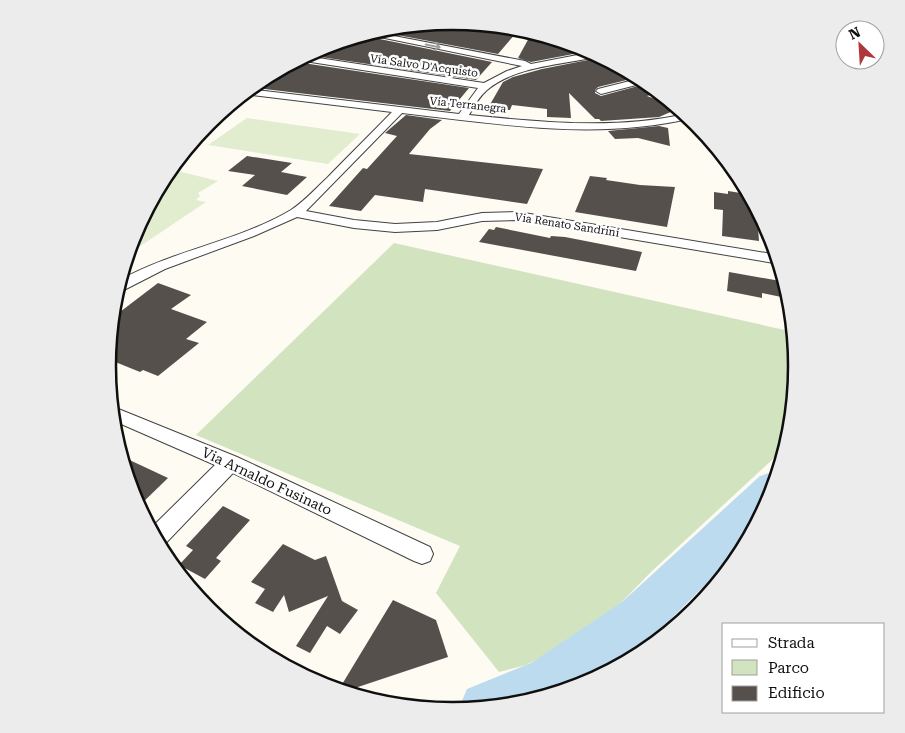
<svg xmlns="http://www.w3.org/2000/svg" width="905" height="733" viewBox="0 0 905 733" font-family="'Roboto Serif',serif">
	<rect width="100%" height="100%" fill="#fdfbf2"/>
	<path fill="#d2e4bf" d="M394,243L794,332C798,369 798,410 787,446L651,572L614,610L577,639L526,665L499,672L436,593L460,546L196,435Z"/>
	<g fill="#e2edd0">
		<polygon points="247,118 360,134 328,164 208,145"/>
		<polygon points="170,169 218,181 198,193 200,196 196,200 206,202 127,255 134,234"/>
	</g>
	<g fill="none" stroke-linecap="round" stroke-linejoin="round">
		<polygon fill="#bddbef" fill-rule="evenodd" points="775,471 779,473 771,499 748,542 656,634 597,679 584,686 520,705 460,711 459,708 467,689 531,663 622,602 760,476"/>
	</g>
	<g fill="#56504d">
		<polygon points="452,21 516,33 498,54 376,31 385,28"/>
		<polygon points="363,35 365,36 492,62 476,80 314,56 317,54 311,52 321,47"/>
		<polygon points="530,36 570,43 584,47 580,50 584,52 531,62 518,58"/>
		<polygon points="598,58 616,66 619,66 639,77 598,87 595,90 595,93 601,96 649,83 660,92 647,96 680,108 659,117 601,121 599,119 595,119 569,93 571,118 547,117 547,109 512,105 510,110 488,108 503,82 513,77 542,69"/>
		<polygon points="303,63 469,88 450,111 256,88 268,80 273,80"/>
		<polygon points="406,115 442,120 430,129 409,154 543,169 527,204 425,189 423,202 375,195 361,211 329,206 363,168 367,169 397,136 385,133"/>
		<polygon points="659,126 668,128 670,146 638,138 615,139 608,131"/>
		<polygon points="247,156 292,163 281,172 307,177 287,195 242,186 255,175 228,171"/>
		<polygon points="590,176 607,178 606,180 640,185 675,187 667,227 575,212"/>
		<polygon points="728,191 747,194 747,204 752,205 752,213 757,213 759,241 722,236 723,210 714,209 714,192 728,194"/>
		<polygon points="496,227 550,238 551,236 565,237 642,252 636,271 479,242 489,229 494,230"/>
		<polygon points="729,272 786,282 791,299 762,293 762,298 727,291"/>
		<polygon points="158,283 191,295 171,309 207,322 186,339 199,343 158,376 143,370 140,372 108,359 108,354 112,318"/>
		<polygon points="121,456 168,478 138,507 133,498"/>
		<polygon points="223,506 250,520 216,558 221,561 205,579 179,565 193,550 186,546"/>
		<polygon points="283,544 315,560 326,556 342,601 358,610 340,634 327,626 310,653 296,646 328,596 289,612 284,595 273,612 255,603 265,589 251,582"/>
		<polygon points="393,600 436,620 448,657 343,692 338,691"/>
	</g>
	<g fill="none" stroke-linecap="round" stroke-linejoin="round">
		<g stroke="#424242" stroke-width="2">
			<g id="street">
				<polygon points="486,25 516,28 546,36 543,37"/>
				<path d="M373,32L525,61L531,64L593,52L600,56C564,65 517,65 487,90C479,97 474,106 469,115C541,122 614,130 686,114L692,118C597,141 498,124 402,113L306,211L354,220L395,224L437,222L482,213L518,212L778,255L780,264L518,220L482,221L437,230L395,232L354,228L297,217L254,236L165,269L122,291L116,292L120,280C174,250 239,241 291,210C305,201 316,188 328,177C349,155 371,134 392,112L243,94L248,89L459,114L478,88L298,60L305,56L484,83L507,71L522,66L365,34Z"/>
				<polygon points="642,78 648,82 601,94 596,91 598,89"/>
				<polygon points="111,406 237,457 430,547 433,554 430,561 422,564 414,561 233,473 163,546 159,547 150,529 215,465 112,420"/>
			</g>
		</g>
		<use href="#street" fill="#fff" fill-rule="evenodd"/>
	</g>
	<defs><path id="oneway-shaft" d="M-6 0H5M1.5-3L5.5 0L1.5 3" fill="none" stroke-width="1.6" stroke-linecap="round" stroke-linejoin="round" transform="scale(1.25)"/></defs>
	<use stroke="#9f9f9f" href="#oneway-shaft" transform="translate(433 46) rotate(11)"/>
	<g text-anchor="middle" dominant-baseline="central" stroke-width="5" stroke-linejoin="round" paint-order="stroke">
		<g font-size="11" fill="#0f0f0f" stroke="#fff">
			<text transform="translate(424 66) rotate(8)">Via Salvo D'Acquisto</text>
			<text transform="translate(468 105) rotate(6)">Via Terranegra</text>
			<text transform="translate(567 225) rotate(9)">Via Renato Sandrini</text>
		</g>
		<g font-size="14" fill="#0f0f0f" stroke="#fff">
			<text transform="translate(267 481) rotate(25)">Via Arnaldo Fusinato</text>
		</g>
	</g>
	<path d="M0 0H905V733H0ZM116 366a336 336 0 1 1 672 0a336 336 0 1 1-672 0Z" fill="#ececec" fill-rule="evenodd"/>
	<path fill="none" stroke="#0f0f0f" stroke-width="2.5" d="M116 366a336 336 0 1 1 672 0a336 336 0 1 1-672 0Z"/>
	<rect x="722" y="623" width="162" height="90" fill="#ffffff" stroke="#9f9f9f"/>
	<rect x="732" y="639" width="25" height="8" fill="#ffffff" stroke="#9f9f9f"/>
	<text x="768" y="648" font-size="15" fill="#0f0f0f">Strada</text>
	<rect x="732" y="660" width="25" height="15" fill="#d2e4bf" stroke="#9f9f9f"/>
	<text x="768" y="673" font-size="15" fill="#0f0f0f">Parco</text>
	<rect x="732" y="686" width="25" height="15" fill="#56504d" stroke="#9f9f9f"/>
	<text x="768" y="698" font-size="15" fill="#0f0f0f">Edificio</text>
	<g transform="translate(860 45) rotate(335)"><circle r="24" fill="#ffffff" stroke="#9f9f9f"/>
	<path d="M0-4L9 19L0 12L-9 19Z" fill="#ae373b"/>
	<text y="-8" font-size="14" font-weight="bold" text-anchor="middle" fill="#0f0f0f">N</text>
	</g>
</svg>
